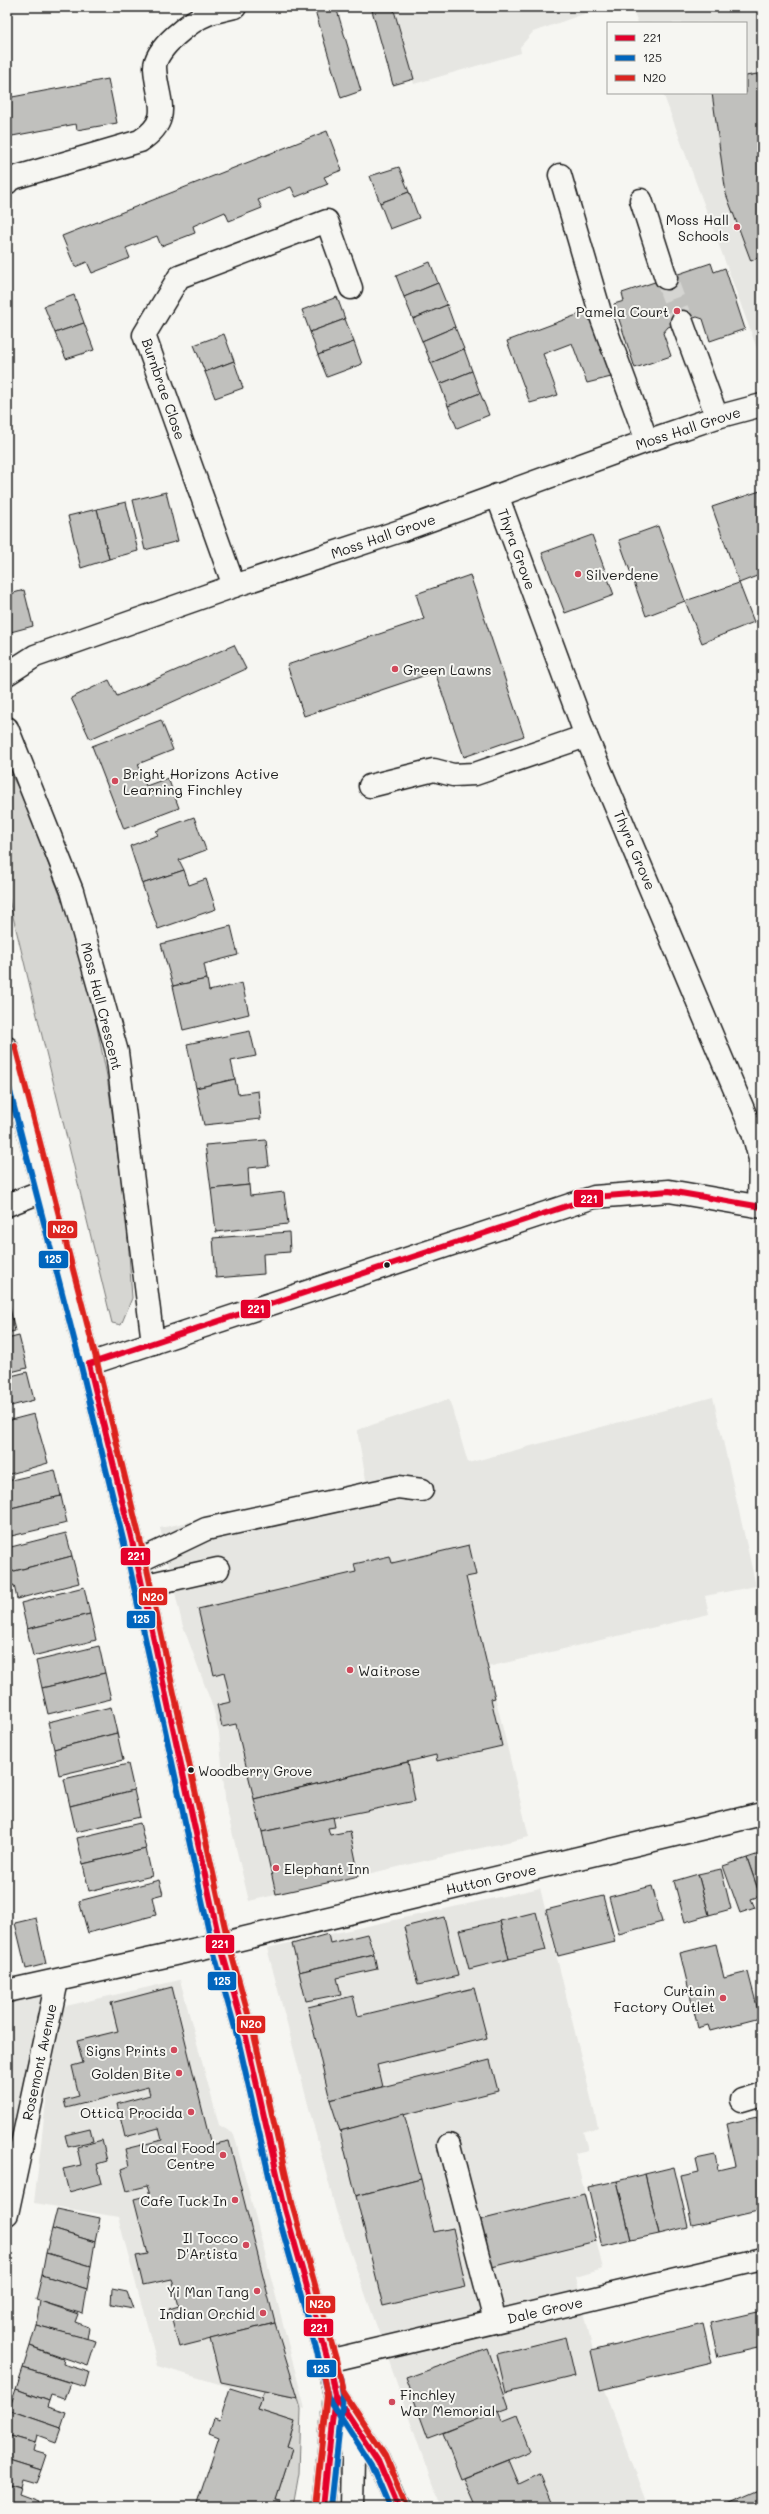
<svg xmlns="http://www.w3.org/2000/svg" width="769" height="2514" viewBox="0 0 769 2514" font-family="Mali,sans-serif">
	<rect width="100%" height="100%" fill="#f6f6f2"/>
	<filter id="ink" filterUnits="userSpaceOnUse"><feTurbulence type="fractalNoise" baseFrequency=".025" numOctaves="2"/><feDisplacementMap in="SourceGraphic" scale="8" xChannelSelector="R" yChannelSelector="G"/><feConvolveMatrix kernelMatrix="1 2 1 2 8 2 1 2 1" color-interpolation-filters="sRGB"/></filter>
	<g filter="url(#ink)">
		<g fill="#e6e6e2">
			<polygon points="394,7 603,7 533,32 520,47 521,53 414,84"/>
			<polygon points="632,7 762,7 762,362 663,93 746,93 746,23 638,23"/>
			<polygon points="713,1397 756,1586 705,1596 709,1614 488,1667 529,1837 249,1901 226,1807 219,1733 213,1708 182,1623 160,1528 367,1485 357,1430 449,1399 468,1463"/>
			<polygon points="540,1888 598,2127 583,2132 588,2150 575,2153 603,2269 576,2277 598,2372 649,2507 444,2507 433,2486 336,2211 267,1948"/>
			<polygon points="180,1980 219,2125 234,2134 305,2409 158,2366 118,2217 34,2203 57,2008"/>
			<polygon points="55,1982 7,2158 7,1991"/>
		</g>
		<g fill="#d6d6d2" stroke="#797977">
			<polygon points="7,767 24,799 82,954 107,1076 127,1223 132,1298 121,1325 112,1323 7,892"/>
			<polygon points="264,2391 298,2398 301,2409 299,2473 293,2507 279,2507 281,2500 276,2499 292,2449 287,2447 295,2422 258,2410"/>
		</g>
		<g fill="#c0c0bd" stroke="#1c1c1c">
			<polygon points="314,7 336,7 361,91 341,98"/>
			<polygon points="371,7 393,7 414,79 393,85"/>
			<polygon points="757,74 762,89 762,256 751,261 726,194 712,93 746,93 746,76"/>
			<polygon points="108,79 117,123 77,130 76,124 7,137 7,98"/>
			<polygon points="327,131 342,170 324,177 328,184 296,197 291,187 258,200 262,208 229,221 225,212 193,226 195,233 161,246 157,236 126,248 130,258 92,273 87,262 75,267 62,236"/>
			<polygon points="399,167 409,192 380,203 370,176"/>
			<polygon points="409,192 419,218 390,229 380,203"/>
			<polygon points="430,262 438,283 404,297 396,276"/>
			<polygon points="711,263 714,272 725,268 745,329 710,341 703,319 697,317 682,322 668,327 663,333 671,356 635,368 614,304 624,301 622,293"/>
			<polygon points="438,283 447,305 413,319 404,297"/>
			<polygon points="74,295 84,323 55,333 44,306"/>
			<polygon points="337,297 345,319 310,332 302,310"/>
			<polygon points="447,305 455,327 422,341 413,319"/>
			<polygon points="593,309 615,376 587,383 572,343 543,354 558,395 530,403 507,341"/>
			<polygon points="345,319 354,342 318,355 310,332"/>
			<polygon points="84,323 94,350 66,359 55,333"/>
			<polygon points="455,327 464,349 431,363 422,341"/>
			<polygon points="224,334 234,361 205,372 194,345"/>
			<polygon points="354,342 362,364 327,377 318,355"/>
			<polygon points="464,349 472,371 440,384 431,363"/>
			<polygon points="234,361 243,388 215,398 205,372"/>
			<polygon points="472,371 480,393 448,406 440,384"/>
			<polygon points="480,393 489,415 457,428 448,406"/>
			<polygon points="760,491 762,499 762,574 739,583 712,507"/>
			<polygon points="166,492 178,541 145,550 133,500"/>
			<polygon points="126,502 138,551 109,559 97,509"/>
			<polygon points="97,509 109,559 81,568 68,516"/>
			<polygon points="658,526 685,601 646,616 619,540"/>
			<polygon points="592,535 614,595 565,613 542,553"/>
			<polygon points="470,575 524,736 464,757 435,672 304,716 287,665 424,619 416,594"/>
			<polygon points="739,583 754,622 702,643 685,601"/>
			<polygon points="24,590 33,626 7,633 7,595"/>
			<polygon points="234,645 246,669 90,739 71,698 109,680 117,696"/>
			<polygon points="161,720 173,750 138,764 146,786 168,778 179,808 124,829 92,746"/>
			<polygon points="194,817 206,850 179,860 184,870 142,884 130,846 158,835 156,831"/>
			<polygon points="184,870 189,885 206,879 216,909 158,929 142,884"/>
			<polygon points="231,926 238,955 204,964 207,979 173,986 161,944"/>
			<polygon points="207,979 209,991 242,983 249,1014 183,1030 173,986"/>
			<polygon points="250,1031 256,1056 231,1061 235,1079 196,1088 187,1044"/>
			<polygon points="235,1079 238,1094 258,1091 261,1119 204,1125 196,1088"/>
			<polygon points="266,1140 269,1166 248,1168 249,1185 211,1189 205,1145"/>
			<polygon points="249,1185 250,1196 284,1192 288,1224 216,1232 211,1189"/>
			<polygon points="289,1232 290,1252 263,1254 264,1274 216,1278 213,1238"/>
			<polygon points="7,1294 15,1331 7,1333"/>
			<polygon points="19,1336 27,1368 7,1373 7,1339"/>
			<polygon points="27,1372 34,1400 7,1407 7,1377"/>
			<polygon points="34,1414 48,1463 7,1475 7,1421"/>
			<polygon points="55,1470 61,1496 7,1509 7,1481"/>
			<polygon points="61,1496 67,1523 7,1537 7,1509"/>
			<polygon points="66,1533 72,1556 7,1573 7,1558 10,1557 7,1548"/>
			<polygon points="469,1545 476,1575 466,1577 495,1698 491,1699 502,1746 437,1761 436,1755 254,1799 236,1724 222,1727 217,1705 231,1702 224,1672 214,1675 198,1609 356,1572 354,1564 390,1556 392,1563"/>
			<polygon points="72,1556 79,1583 17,1599 14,1585 7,1587 7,1573"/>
			<polygon points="84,1587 90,1614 27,1629 21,1603"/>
			<polygon points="90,1614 96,1640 33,1656 27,1629"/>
			<polygon points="99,1646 105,1673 42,1688 36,1661"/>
			<polygon points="105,1673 111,1699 48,1714 42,1688"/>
			<polygon points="111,1707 117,1733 54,1749 48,1722"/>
			<polygon points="117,1733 123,1760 59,1775 54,1749"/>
			<polygon points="408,1762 415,1801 262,1832 254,1799"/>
			<polygon points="128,1764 134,1790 70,1806 64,1779"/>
			<polygon points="134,1790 140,1817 76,1832 70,1806"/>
			<polygon points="333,1817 335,1827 328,1828 330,1835 350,1831 359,1876 276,1894 262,1832"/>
			<polygon points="140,1823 146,1849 83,1864 77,1838"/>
			<polygon points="146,1849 152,1876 89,1891 83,1864"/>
			<polygon points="762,1853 762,1897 761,1898 747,1858"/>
			<polygon points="747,1858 760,1896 751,1899 755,1908 740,1913 723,1866"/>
			<polygon points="721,1869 731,1909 709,1915 698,1874"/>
			<polygon points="698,1874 709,1915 685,1922 674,1881"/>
			<polygon points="159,1880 163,1894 152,1897 156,1915 88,1933 79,1901"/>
			<polygon points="652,1886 662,1922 619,1934 609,1897"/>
			<polygon points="603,1896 615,1942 558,1956 546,1910"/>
			<polygon points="536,1912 546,1950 509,1959 500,1921"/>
			<polygon points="444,1917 458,1976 418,1985 404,1927"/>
			<polygon points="36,1918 46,1964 26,1969 15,1923"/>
			<polygon points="500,1921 509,1959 469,1969 459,1930"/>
			<polygon points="328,1934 330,1943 367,1934 374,1954 299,1972 292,1944"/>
			<polygon points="716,1944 724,1978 748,1972 760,2018 710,2031 708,2025 698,2028 680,1953"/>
			<polygon points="374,1954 377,1969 337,1978 341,1994 306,2001 299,1972"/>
			<polygon points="172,1987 211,2145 229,2141 275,2323 179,2347 169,2309 179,2306 172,2279 143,2285 136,2256 148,2254 134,2199 150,2195 147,2186 127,2191 121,2169 129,2166 125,2149 162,2140 159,2128 125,2137 117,2104 150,2095 148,2087 66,2108 64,2100 79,2096 72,2066 83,2063 77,2041 118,2031 111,2003"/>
			<polygon points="474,1988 487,2038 377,2065 382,2087 330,2100 308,2007 353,1996 358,2016"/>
			<polygon points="490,2060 498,2091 340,2131 330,2100"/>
			<polygon points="404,2114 421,2179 356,2196 340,2131"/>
			<polygon points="757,2117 762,2141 762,2210 692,2226 681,2176 699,2172 696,2159 715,2155 718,2170 735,2166 726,2124"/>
			<polygon points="90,2129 93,2141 68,2147 65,2135"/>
			<polygon points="102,2140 107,2161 97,2164 102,2183 69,2192 63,2169 81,2165 77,2147"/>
			<polygon points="674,2167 688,2227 659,2234 645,2174"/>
			<polygon points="645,2174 659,2234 631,2240 617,2181"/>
			<polygon points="421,2179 434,2232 453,2228 466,2287 383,2306 356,2196"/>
			<polygon points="617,2181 631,2240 602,2247 588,2187"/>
			<polygon points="584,2194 596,2241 492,2267 480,2220"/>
			<polygon points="57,2209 100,2218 95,2242 52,2229"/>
			<polygon points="52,2229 95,2242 91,2266 46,2253"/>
			<polygon points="46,2253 91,2266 87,2289 42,2275"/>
			<polygon points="42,2275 87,2289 83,2314 36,2300"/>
			<polygon points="112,2289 127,2292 133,2308 111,2304"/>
			<polygon points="40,2301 78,2314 75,2322 89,2327 87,2339 36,2325"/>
			<polygon points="762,2311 762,2347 718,2357 710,2323"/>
			<polygon points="275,2323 298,2398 221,2382 210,2339"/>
			<polygon points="703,2324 712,2363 600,2390 591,2351"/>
			<polygon points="36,2325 96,2341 88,2366 30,2346"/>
			<polygon points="566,2337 575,2376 506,2393 497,2354"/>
			<polygon points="30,2346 64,2359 63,2364 89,2372 85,2387 23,2368"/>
			<polygon points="488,2349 509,2408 428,2438 406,2378"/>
			<polygon points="23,2368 71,2383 65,2399 51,2395 49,2401 16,2389"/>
			<polygon points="230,2388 262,2398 258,2410 295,2422 287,2447 292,2449 276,2499 281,2500 279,2507 196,2507 219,2437 209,2433 214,2418 220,2420"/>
			<polygon points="16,2389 49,2401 47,2407 66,2413 61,2428 9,2410"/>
			<polygon points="9,2410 61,2428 56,2442 37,2435 35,2443 7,2435"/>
			<polygon points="498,2411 502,2421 517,2415 531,2451 461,2479 443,2433"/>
			<polygon points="7,2435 35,2443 33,2451 47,2455 42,2470 7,2459"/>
			<polygon points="7,2459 42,2470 37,2483 23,2479 21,2487 7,2483"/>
			<polygon points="509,2460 519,2484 540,2474 554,2507 477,2507 464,2478"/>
			<polygon points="7,2483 21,2487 19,2494 38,2501 36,2507 7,2507"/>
			<polygon points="759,2490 762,2507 720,2507"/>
		</g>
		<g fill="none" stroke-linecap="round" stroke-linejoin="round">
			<polyline stroke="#d5d5d2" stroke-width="22" stroke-dasharray="22 11" stroke-linecap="butt" points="666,278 682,322"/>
			<g stroke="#1c1c1c" stroke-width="25">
				<g id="minor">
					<polyline points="560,175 602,319 647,441"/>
					<path d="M7,183L10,179L140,141C175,118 156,99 155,67C155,48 192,20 208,14C216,11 226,9 235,7"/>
					<polyline points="641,200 666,278"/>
					<polyline points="682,322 717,417"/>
					<polyline points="497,495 586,736 753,1133 760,1159 759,1206"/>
					<polyline points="234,586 144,335 179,277 327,221 351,288"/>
					<polyline points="7,674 35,656 234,586 403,530 647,441 717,417 762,405"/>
					<polyline points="7,728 72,891 117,1052 153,1343"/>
					<polyline points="370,786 434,770 453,775 475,774 586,736"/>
					<polyline points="7,1205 43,1191"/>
					<polyline points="89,1364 594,1197 669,1191 762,1207"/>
					<polyline points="137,1562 206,1529 398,1487 422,1490"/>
					<polyline points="142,1586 218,1569"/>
					<polyline points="7,1991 220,1944 762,1814"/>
					<polyline points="742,2100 762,2094"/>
					<polyline points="449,2145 495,2321"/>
					<polyline points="7,2214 57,1981"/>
					<polyline points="328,2361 762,2259"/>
				</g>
			</g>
			<g stroke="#1c1c1c" stroke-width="25">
				<g id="major">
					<polyline points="7,1048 89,1364 137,1562 220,1944 246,2037 285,2209 328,2361 335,2395 378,2460 398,2507"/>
					<polyline points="348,2415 353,2458 352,2507"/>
					<polyline points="323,2507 335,2395"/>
				</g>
			</g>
			<use href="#minor" stroke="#f6f6f2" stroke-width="22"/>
			<use href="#major" stroke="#f6f6f2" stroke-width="22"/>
			<g stroke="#f6f6f2" stroke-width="9">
				<g id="bus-1">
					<polyline points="89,1364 137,1562 220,1944 246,2037 285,2209 328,2361 335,2395 378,2460 398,2507"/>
					<polyline points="89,1364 594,1197 669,1191 762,1207"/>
					<polyline points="323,2507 335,2395 332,2379"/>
				</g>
			</g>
			<g stroke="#f6f6f2" stroke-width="9">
				<g id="bus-2">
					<polyline points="7,1080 81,1366 129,1564 212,1946 238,2039 277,2211 320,2363 328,2398 371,2464 389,2507"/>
					<polyline points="331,2507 343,2396 340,2377"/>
				</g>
			</g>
			<g stroke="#f6f6f2" stroke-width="9">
				<g id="bus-3">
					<polyline points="15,1046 97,1362 145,1560 228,1942 254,2035 293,2207 336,2359 343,2392 385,2456 405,2504"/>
					<polyline points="315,2506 327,2395 324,2379"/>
				</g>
			</g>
			<use href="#bus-1" stroke="#e4002b" stroke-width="6"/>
			<use href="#bus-2" stroke="#0065bd" stroke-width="6"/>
			<use href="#bus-3" stroke="#dc241f" stroke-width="6"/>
		</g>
	</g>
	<g fill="#d1495b" stroke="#f6f6f2" stroke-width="1.5">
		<circle cx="737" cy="227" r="4"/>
		<circle cx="677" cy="311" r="4"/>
		<circle cx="578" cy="574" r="4"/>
		<circle cx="395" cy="669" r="4"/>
		<circle cx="115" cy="781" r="4"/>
		<circle cx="350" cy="1670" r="4"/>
		<circle cx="276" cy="1868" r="4"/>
		<circle cx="723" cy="1998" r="4"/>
		<circle cx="174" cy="2050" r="4"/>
		<circle cx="179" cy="2073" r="4"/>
		<circle cx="191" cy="2112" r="4"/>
		<circle cx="223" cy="2155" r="4"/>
		<circle cx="235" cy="2200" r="4"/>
		<circle cx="246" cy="2245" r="4"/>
		<circle cx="257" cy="2291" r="4"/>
		<circle cx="263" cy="2313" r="4"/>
		<circle cx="392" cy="2402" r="4"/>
	</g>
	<g fill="#1c1c1c" stroke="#f6f6f2" stroke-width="1.5">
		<circle cx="387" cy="1265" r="3.5"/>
		<circle cx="191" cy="1770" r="3.5"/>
	</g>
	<g text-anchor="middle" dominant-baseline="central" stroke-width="4" stroke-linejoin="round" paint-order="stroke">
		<g font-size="13" fill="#1c1c1c" stroke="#f6f6f2" text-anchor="start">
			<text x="198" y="1770">Woodberry Grove</text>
		</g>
		<g font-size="14" fill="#1c1c1c" stroke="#f6f6f2" text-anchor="end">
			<text x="729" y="219">Moss Hall<tspan x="729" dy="16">Schools</tspan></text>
			<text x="669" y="311">Pamela Court</text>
			<text x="586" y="574" text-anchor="start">Silverdene</text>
			<text x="403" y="669" text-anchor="start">Green Lawns</text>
			<text x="123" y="773" text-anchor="start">Bright Horizons Active<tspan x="123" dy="16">Learning Finchley</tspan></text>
			<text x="358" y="1670" text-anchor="start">Waitrose</text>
			<text x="284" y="1868" text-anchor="start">Elephant Inn</text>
			<text x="715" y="1990">Curtain<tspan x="715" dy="16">Factory Outlet</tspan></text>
			<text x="166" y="2050">Signs Prints</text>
			<text x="171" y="2073">Golden Bite</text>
			<text x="183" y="2112">Ottica Procida</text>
			<text x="215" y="2147">Local Food<tspan x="215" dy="16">Centre</tspan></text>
			<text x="227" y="2200">Cafe Tuck In</text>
			<text x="238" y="2237">Il Tocco<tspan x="238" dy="16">D'Artista</tspan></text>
			<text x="249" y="2291">Yi Man Tang</text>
			<text x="255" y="2313">Indian Orchid</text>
			<text x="400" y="2394" text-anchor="start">Finchley<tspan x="400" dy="16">War Memorial</tspan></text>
		</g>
		<g font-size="14" fill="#1c1c1c" stroke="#f6f6f2">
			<text transform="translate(164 389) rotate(71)">Burnbrae Close</text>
			<text transform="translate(688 428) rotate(-18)">Moss Hall Grove</text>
			<text transform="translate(383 536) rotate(-19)">Moss Hall Grove</text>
			<text transform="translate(517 549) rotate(70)">Thyra Grove</text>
			<text transform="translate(635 850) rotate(67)">Thyra Grove</text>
			<text transform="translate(102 1006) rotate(76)">Moss Hall Crescent</text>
			<text transform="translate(491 1879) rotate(-13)">Hutton Grove</text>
			<text transform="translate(39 2062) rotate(-78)">Rosemont Avenue</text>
			<text transform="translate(545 2310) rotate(-13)">Dale Grove</text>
		</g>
	</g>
	<g stroke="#f6f6f2" stroke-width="1.5">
		<rect x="573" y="1189" width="31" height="19" rx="4" fill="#e4002b"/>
		<rect x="47" y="1220" width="31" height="19" rx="4" fill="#dc241f"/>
		<rect x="38" y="1250" width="31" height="19" rx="4" fill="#0065bd"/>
		<rect x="240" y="1299" width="31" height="20" rx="4" fill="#e4002b"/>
		<rect x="120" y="1547" width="31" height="19" rx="4" fill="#e4002b"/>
		<rect x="138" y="1587" width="30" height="19" rx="4" fill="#dc241f"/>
		<rect x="126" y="1610" width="30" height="19" rx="4" fill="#0065bd"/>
		<rect x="205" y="1934" width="30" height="20" rx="4" fill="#e4002b"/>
		<rect x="207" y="1971" width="30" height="20" rx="4" fill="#0065bd"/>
		<rect x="236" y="2015" width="30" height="19" rx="4" fill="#dc241f"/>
		<rect x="305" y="2295" width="31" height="19" rx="4" fill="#dc241f"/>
		<rect x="303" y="2318" width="31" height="19" rx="4" fill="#e4002b"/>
		<rect x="306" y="2359" width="31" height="19" rx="4" fill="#0065bd"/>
	</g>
	<g font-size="11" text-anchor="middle" font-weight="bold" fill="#fff">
		<text x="589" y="1203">221</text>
		<text x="63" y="1233">N20</text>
		<text x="53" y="1263">125</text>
		<text x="256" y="1313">221</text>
		<text x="136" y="1560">221</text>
		<text x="153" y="1601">N20</text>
		<text x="141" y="1623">125</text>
		<text x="220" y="1948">221</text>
		<text x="222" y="1985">125</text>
		<text x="251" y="2028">N20</text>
		<text x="320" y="2308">N20</text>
		<text x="319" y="2332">221</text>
		<text x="321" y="2373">125</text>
	</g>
	<rect width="769" height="2514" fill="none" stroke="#f6f6f2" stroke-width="24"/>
	<rect x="12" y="12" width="745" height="2490" fill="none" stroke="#1c1c1c" stroke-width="1.5" filter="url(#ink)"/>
	<rect x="607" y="22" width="140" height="72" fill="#f6f6f2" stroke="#9f9f9c"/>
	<rect x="615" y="35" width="20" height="6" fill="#e4002b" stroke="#9f9f9c"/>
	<text x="643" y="42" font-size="12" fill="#1c1c1c">221</text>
	<rect x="615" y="55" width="20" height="6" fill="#0065bd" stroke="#9f9f9c"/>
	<text x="643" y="62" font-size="12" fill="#1c1c1c">125</text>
	<rect x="615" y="75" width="20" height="6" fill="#dc241f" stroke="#9f9f9c"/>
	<text x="643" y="82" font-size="12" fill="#1c1c1c">N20</text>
</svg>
